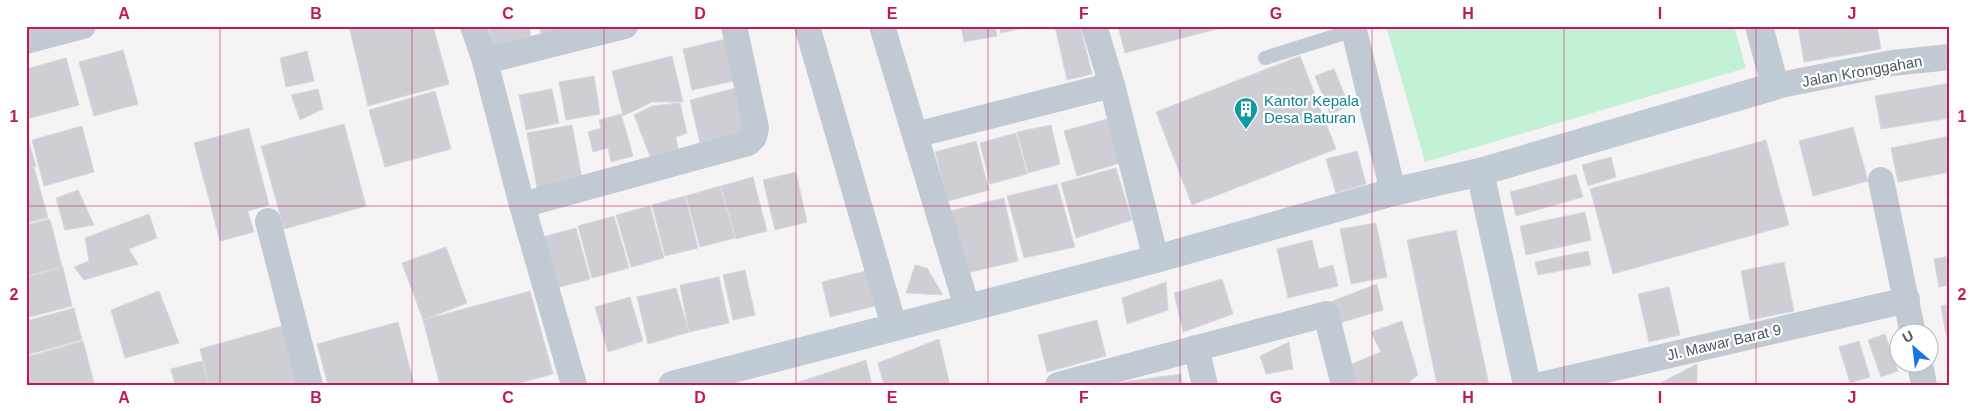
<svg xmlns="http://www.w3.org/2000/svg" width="1976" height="411" viewBox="0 0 1976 411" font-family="Helvetica,sans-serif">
	<rect width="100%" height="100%" fill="#f5f3f3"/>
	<polygon fill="#c3f1d5" points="1386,26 1734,26 1746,68 1425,162"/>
	<g fill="#cdcfd5" stroke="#d7d9de">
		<polygon points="349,26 433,26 449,84 368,106"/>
		<polygon points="488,26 529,26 532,43 493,50"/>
		<polygon points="540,26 578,26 541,34"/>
		<polygon points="961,26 995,26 997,36 964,42"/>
		<polygon points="999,26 1032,26 1001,33"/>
		<polygon points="1055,26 1080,26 1092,74 1067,80"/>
		<polygon points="1118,26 1228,26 1125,53"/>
		<polygon points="1798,26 1877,26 1881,49 1804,62"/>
		<polygon points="730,38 739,80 692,90 683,49"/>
		<polygon points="123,50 138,104 94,116 79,62"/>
		<polygon points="307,51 314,81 286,87 280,58"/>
		<polygon points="672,56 683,102 652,102 623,116 612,71"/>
		<polygon points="1300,56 1336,149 1192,205 1156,112"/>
		<polygon points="66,58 79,105 27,119 26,69"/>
		<polygon points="1334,69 1349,106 1330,114 1315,76"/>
		<polygon points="594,76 600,114 566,120 559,82"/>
		<polygon points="1950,83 1950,118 1881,129 1875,96"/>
		<polygon points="736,88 744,131 700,143 690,100"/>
		<polygon points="318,89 323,109 300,120 291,95"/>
		<polygon points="552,89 559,123 526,130 519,95"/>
		<polygon points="435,91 451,149 385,167 369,110"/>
		<polygon points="680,103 687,133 676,137 678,149 651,159 634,115 652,106"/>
		<polygon points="621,114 633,156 611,162 608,148 593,152 588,132 601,128 599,120"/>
		<polygon points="1111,118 1124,162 1077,176 1064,131"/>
		<polygon points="344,124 366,206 284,229 261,146"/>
		<polygon points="572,125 582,179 537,188 527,133"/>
		<polygon points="1051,125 1060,164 1028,173 1017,132"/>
		<polygon points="82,126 94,172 44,186 32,140"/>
		<polygon points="1853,127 1868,181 1813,196 1799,141"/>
		<polygon points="249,128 269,205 248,211 254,232 220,241 194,143"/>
		<polygon points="26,132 36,166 26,169"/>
		<polygon points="1016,133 1027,174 990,184 980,143"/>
		<polygon points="1950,136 1950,172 1898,182 1891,148"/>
		<polygon points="1766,140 1789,225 1613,274 1590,189"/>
		<polygon points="976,141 989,190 948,201 935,152"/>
		<polygon points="1357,151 1366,184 1336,193 1326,159"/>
		<polygon points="1611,157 1616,177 1588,186 1582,165"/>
		<polygon points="34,167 48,218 26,223 26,169"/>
		<polygon points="1116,168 1132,220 1076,238 1061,183"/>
		<polygon points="796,172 807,222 775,230 763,180"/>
		<polygon points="1576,174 1583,197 1516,216 1510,192"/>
		<polygon points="753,177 767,231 736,239 721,186"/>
		<polygon points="1057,184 1075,247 1024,258 1007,196"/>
		<polygon points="720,186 735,238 700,247 686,196"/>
		<polygon points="78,190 94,225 65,230 56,198"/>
		<polygon points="685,196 698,248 665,256 652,205"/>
		<polygon points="1004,198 1018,261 967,273 950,211"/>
		<polygon points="650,206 664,258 631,267 616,215"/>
		<polygon points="1585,212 1591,240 1526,255 1520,226"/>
		<polygon points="149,214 157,238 129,249 138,264 84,280 74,267 89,261 85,238"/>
		<polygon points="614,216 629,268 592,278 578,226"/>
		<polygon points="50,219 62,267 26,276 26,225"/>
		<polygon points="1376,223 1387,277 1351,284 1340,229"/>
		<polygon points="576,228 590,279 556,288 542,237"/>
		<polygon points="1456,230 1489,385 1437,385 1407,240"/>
		<polygon points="1312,240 1319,269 1333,265 1338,286 1288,298 1277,249"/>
		<polygon points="446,247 467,303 423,320 402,263"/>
		<polygon points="1588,251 1591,265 1538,275 1535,262"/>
		<polygon points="1950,256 1950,285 1939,287 1934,259"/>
		<polygon points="1784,262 1794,311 1750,320 1741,271"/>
		<polygon points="915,265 927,268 943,295 906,293"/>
		<polygon points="63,267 72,306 26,318 26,277"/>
		<polygon points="745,270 755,315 733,320 723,275"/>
		<polygon points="866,271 875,306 830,317 822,282"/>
		<polygon points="719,277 729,323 689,332 680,285"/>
		<polygon points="1222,279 1233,314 1183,332 1174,293"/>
		<polygon points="1166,282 1168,310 1127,324 1122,298"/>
		<polygon points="1377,284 1383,310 1336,324 1330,302"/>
		<polygon points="1669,287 1680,335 1649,342 1638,294"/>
		<polygon points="676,288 689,332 648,344 637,297"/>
		<polygon points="159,291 179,343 125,358 111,310"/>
		<polygon points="530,291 553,374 512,385 440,385 423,320"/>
		<polygon points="630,297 643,341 608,352 595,307"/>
		<polygon points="1950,304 1950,335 1946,335 1941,306"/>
		<polygon points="74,308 82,340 26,355 26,321"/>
		<polygon points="1097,320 1106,356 1047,372 1038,335"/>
		<polygon points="1402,321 1418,375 1406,385 1357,385 1352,364 1381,352 1371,332"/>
		<polygon points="398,322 414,385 328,385 317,344"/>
		<polygon points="282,326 298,385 209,385 200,349"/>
		<polygon points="1885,334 1898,371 1881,377 1868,340"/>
		<polygon points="939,339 950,385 884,385 878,363"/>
		<polygon points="83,341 93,379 72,385 29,385 26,376 26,357"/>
		<polygon points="1859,341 1870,377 1850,383 1839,347"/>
		<polygon points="1289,342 1293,369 1266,374 1260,356"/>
		<polygon points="866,360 872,385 793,385 793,384"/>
		<polygon points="202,361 209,385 175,385 171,369"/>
		<polygon points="1697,364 1697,385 1662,385 1662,382"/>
		<polygon points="1181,374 1182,385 1109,384"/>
		<polygon points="93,379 95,385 72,385"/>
	</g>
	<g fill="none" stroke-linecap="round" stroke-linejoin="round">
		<polyline stroke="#c1cad2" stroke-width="14" points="1265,58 1354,30"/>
		<g stroke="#c1cad2" stroke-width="26">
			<polyline points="473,26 485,61 522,205 574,385"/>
			<polyline points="807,26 894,326"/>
			<polyline points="882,26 967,307"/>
			<polyline points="1094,26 1112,85 1156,259"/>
			<polyline points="1353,26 1393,192"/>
			<polyline points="26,41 83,26"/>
			<polyline points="485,61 625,26"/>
			<polyline points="1775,86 1892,63 1950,57"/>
			<polyline points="915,135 1112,85"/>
			<polyline points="1881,180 1913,334"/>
			<polyline points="522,205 748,143 754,137 756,128 734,26"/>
			<polyline points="268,221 310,385"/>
			<polyline points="1196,348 1205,385"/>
			<polyline points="1920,364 1924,385"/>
			<polyline points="1058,385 1326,314 1344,385"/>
			<polyline points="1541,385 1907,300"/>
		</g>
		<g stroke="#c1cbd6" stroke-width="28">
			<polyline points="672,385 1156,259 1393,192 1480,172"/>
			<polyline points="1527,385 1480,172 1775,86 1759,26"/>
		</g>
	</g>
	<path fill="none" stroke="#c2185b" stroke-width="1" stroke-opacity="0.55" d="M220,26V385M412,26V385M604,26V385M796,26V385M988,26V385M1180,26V385M1372,26V385M1564,26V385M1756,26V385M26,206H1950"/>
	<defs>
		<g id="building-pin" transform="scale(1.25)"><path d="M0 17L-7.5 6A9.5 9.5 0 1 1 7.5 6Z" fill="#0f9aa8" stroke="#fff"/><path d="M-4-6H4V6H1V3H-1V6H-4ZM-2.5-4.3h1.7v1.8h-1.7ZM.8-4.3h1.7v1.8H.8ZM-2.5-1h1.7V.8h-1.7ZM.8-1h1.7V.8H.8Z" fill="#fff"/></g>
	</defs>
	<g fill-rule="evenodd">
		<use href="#building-pin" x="1246" y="109"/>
	</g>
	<g text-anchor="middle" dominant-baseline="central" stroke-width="4.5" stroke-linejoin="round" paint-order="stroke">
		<g font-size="15" fill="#4a5661" stroke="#fff">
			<text transform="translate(1862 71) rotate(-10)">Jalan Kronggahan</text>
			<text transform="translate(1724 342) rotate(-13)">Jl. Mawar Barat 9</text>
		</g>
		<g font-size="15" fill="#0d838f" stroke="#fff" text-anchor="start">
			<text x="1264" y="100">Kantor Kepala<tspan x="1264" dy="17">Desa Baturan</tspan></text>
		</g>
	</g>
	<rect width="1976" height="411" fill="none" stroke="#ffffff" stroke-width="55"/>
	<g transform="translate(1914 348) rotate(332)"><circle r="24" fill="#ffffff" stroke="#b7bbc0"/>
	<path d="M0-4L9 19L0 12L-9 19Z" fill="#1a73e8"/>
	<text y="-8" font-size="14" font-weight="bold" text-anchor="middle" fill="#4a5661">U</text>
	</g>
	<rect x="28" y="28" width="1920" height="356" fill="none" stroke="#c2185b" stroke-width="2"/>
	<g font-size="16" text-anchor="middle" font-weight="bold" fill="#c2185b">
		<text x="124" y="19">A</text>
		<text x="316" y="19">B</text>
		<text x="508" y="19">C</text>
		<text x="700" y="19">D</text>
		<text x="892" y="19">E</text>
		<text x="1084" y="19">F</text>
		<text x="1276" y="19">G</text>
		<text x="1468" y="19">H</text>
		<text x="1660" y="19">I</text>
		<text x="1852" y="19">J</text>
		<text x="14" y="122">1</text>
		<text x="1962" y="122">1</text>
		<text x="14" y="300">2</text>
		<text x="1962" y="300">2</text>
		<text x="124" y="403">A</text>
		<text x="316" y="403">B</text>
		<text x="508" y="403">C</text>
		<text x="700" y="403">D</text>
		<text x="892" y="403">E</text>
		<text x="1084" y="403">F</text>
		<text x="1276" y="403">G</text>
		<text x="1468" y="403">H</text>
		<text x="1660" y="403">I</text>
		<text x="1852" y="403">J</text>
	</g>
</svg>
